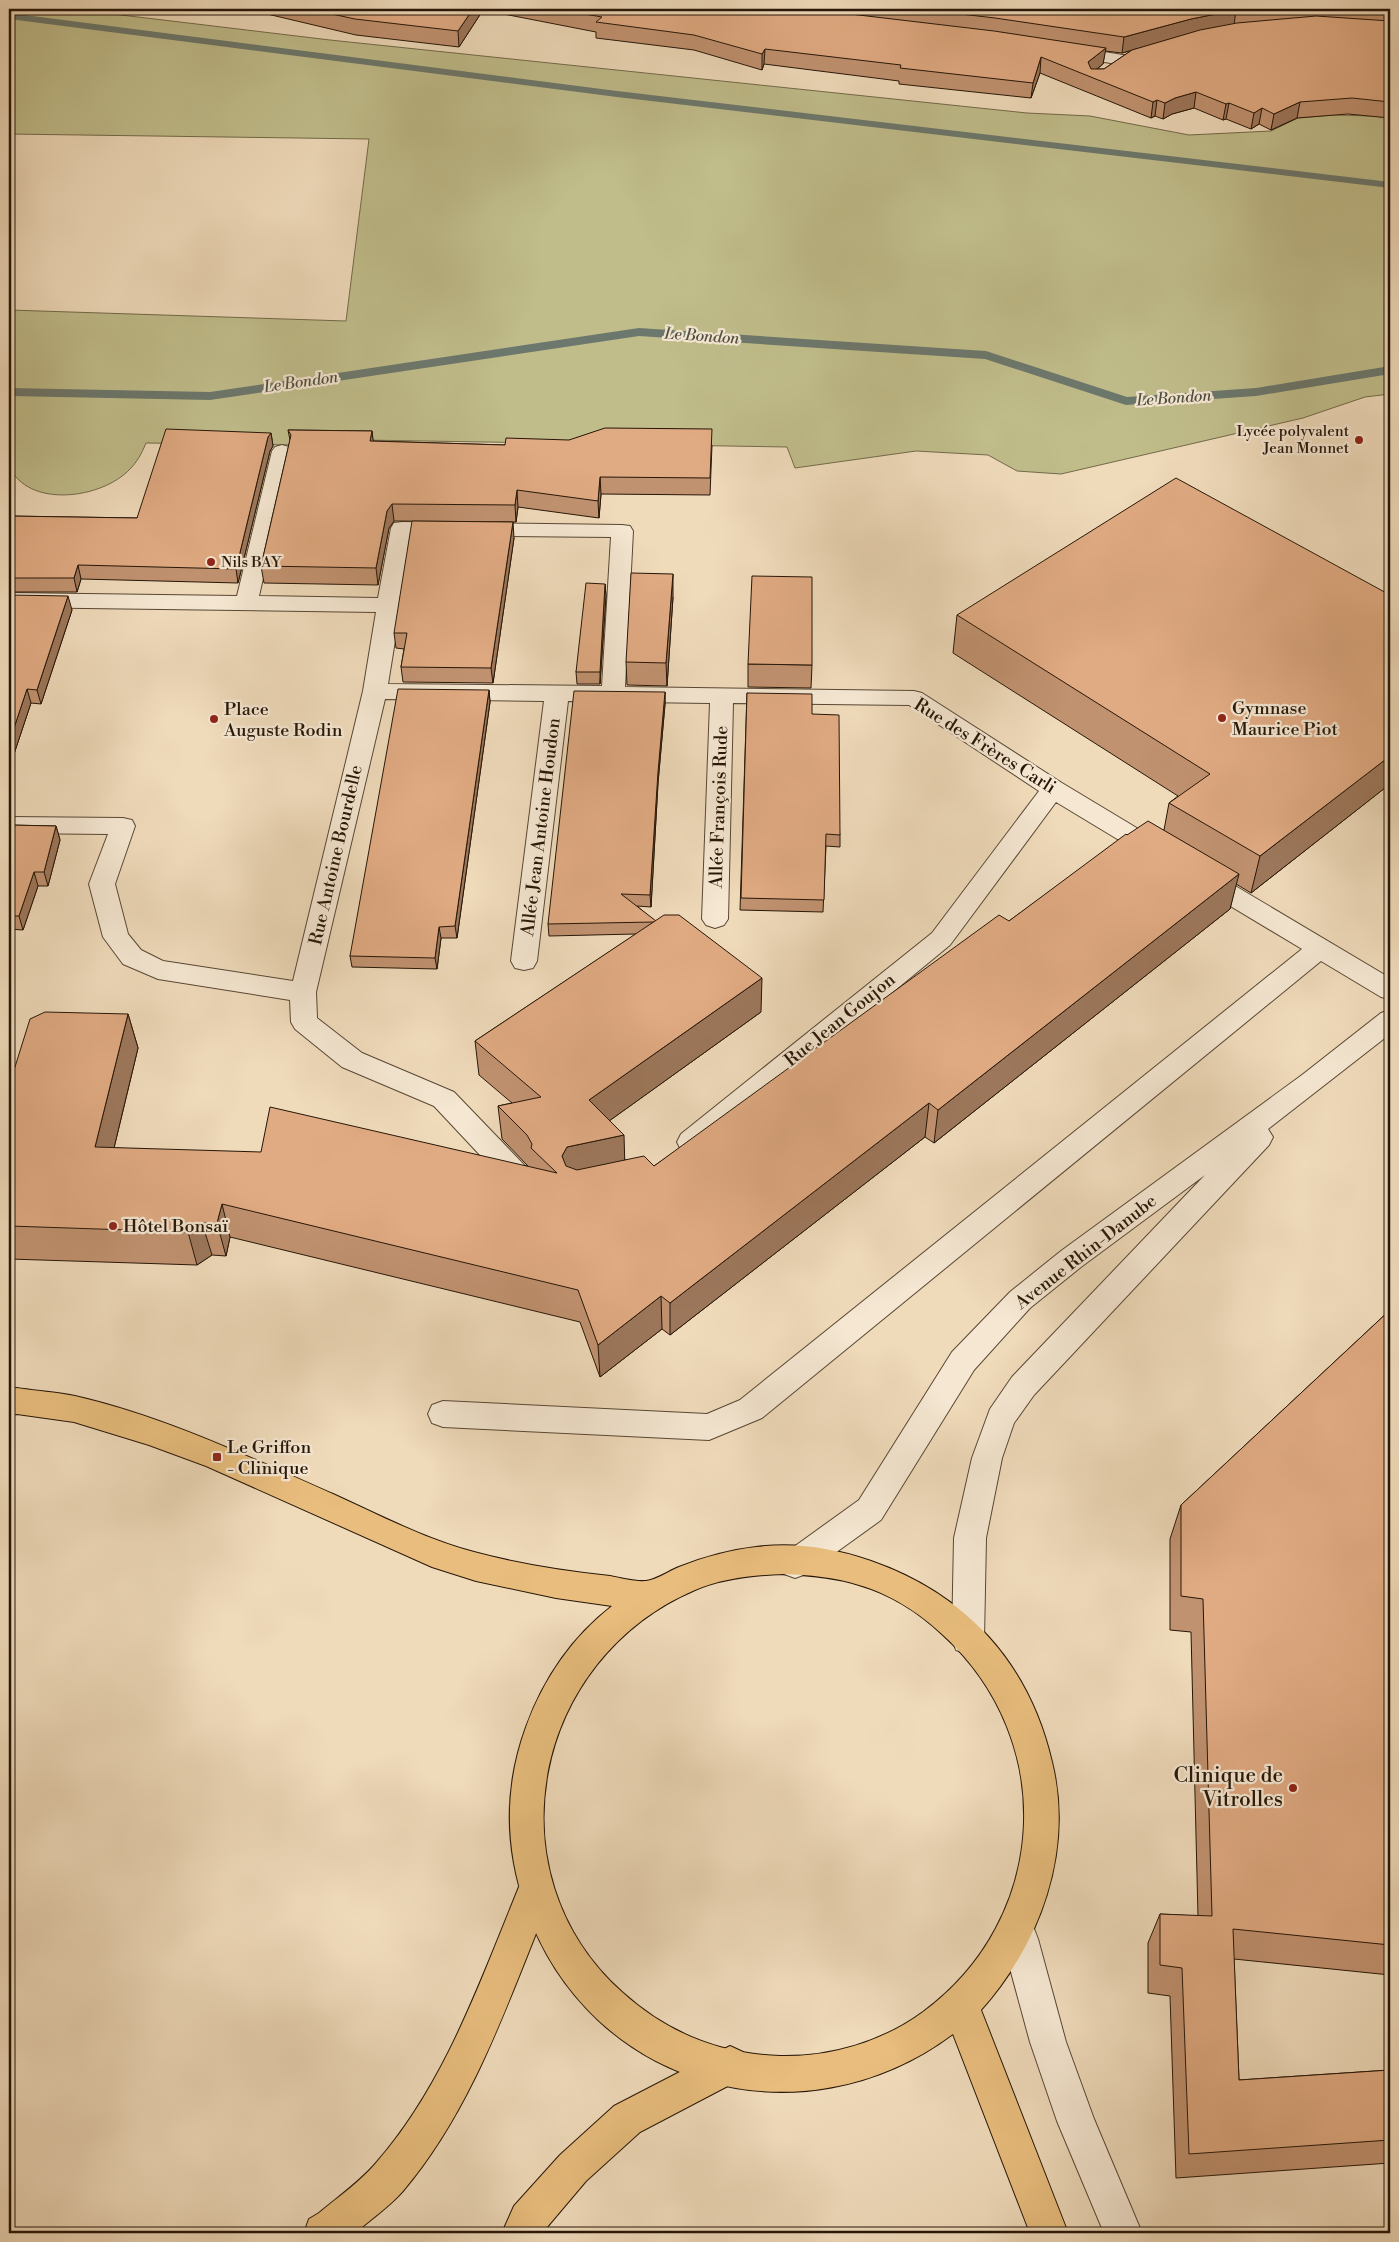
<svg xmlns="http://www.w3.org/2000/svg" width="1399" height="2242" viewBox="0 0 1399 2242" font-family="'Libre Bodoni',serif">
	<rect width="100%" height="100%" fill="#efdaba"/>
	<filter id="stains"><feTurbulence type="fractalNoise" baseFrequency=".004" numOctaves="4"/><feColorMatrix values="0 0 0 0 .2 0 0 0 0 .09 0 0 0 0 .02 0 0 0 .5 -.17"/></filter>
	<radialGradient id="worn" r=".72"><stop offset=".6" stop-color="#630" stop-opacity="0"/><stop offset="1" stop-color="#630" stop-opacity=".3"/></radialGradient>
	<path fill="#c0bd8b" stroke="#736a4a" d="M9,9H71L330,40L1027,113L1090,116L1189,135L1271,131L1298,118L1333,115L1375,116L1390,119V394L1365,397L1303,418L1061,474L1017,471L988,455L916,451L795,468L787,447L303,439L302,445L146,443C142,453 137,462 130,469C102,499 28,509 9,466V310L346,321L369,139L9,134Z"/>
	<g fill="none" stroke-linecap="round" stroke-linejoin="round">
		<g fill="#6c786d" fill-rule="evenodd">
			<polygon points="9,13 617,91 1390,182 1390,188 617,97 9,19"/>
			<polygon points="639,328 986,351 1127,397 1256,388 1390,366 1390,374 1256,396 1126,405 985,359 639,336 210,400 9,396 9,388 210,392"/>
		</g>
		<g stroke="#584734" stroke-width="2">
			<g id="minor">
				<polygon points="1067,46 1123,55 1129,56 1131,60 1129,64 1123,65 1061,55 1059,51 1061,47"/>
				<path d="M282,445L289,447L292,451L259,596L378,598L391,528L394,523L402,522L622,525L630,526L633,531L625,687L914,691L922,693L1062,783L1170,848L1173,854L1170,860L1161,863L1152,860L1056,802L950,945L701,1150L691,1153L681,1150L677,1142L681,1134L932,933L1039,791L909,705L733,703L728,919L724,925L715,928L706,925L702,919L710,703L568,701L537,961L533,968L524,970L515,968L511,961L544,701L385,699L316,992L317,1018L362,1053L454,1092L529,1170L533,1178L529,1186L519,1189L509,1186L434,1106L342,1067L295,1029L291,1022L290,1000L158,979L123,964L103,937L89,884L108,834L9,833V817L123,818L132,820L135,826L115,884L128,934L141,950L163,961L293,981L363,691L376,612L9,607V593L237,596L272,451L275,447ZM412,535L611,537L602,686L388,684Z"/>
				<polygon points="1201,868 1210,871 1390,978 1390,999 1381,997 1321,961 762,1418 709,1440 443,1427 432,1423 428,1414 432,1405 443,1401 707,1414 740,1400 1302,949 1192,883 1188,877 1192,871"/>
				<polygon points="1390,1010 1390,1034 1268,1129 1273,1137 1269,1145 1034,1395 1014,1423 1002,1458 986,1538 984,1639 980,1650 968,1654 956,1650 952,1639 954,1538 972,1458 990,1409 1012,1377 1205,1175 1081,1267 1030,1308 974,1370 881,1520 806,1574 795,1578 784,1574 779,1564 784,1554 859,1500 952,1352 1010,1292 1061,1251 1302,1075 1381,1013"/>
				<polygon points="1020,1921 1033,1926 1038,1939 1066,2042 1094,2119 1142,2233 1104,2233 1057,2121 1030,2042 1002,1939 1007,1926"/>
			</g>
		</g>
		<g stroke="#261608" stroke-width="2">
			<path id="major" d="M17,1388C36,1391 56,1392 75,1396C163,1416 251,1458 333,1494C379,1515 425,1539 474,1552C518,1564 564,1571 610,1576C621,1578 635,1582 646,1581C656,1580 669,1571 679,1567C704,1557 730,1550 756,1547C795,1542 834,1548 871,1561C966,1594 1029,1663 1052,1762C1074,1851 1040,1944 981,2010L1068,2233H1030L953,2034C802,2147 589,2089 526,1908C505,1849 504,1787 526,1727C543,1680 572,1637 612,1606L556,1598L476,1581L432,1567L206,1466L149,1445L74,1422L17,1414L9,1415V1389ZM784,1574C809,1575 834,1577 859,1585C890,1594 920,1613 943,1635C1059,1741 1049,1919 923,2012C882,2042 831,2057 780,2056C720,2054 667,2033 622,1992C489,1873 533,1659 695,1590C723,1578 754,1575 784,1574Z"/>
		</g>
		<g stroke="#261608" stroke-width="2">
			<g id="highway">
				<path d="M534,1877L547,1882L552,1894C510,1995 475,2106 403,2191C390,2206 371,2219 355,2233H304L309,2219L319,2213C338,2197 360,2182 376,2163C446,2083 481,1979 521,1882Z"/>
				<polygon points="730,2046 743,2052 749,2065 743,2078 640,2132 586,2181 542,2233 502,2233 514,2206 560,2155 614,2106"/>
			</g>
		</g>
		<use href="#minor" fill="#f5e7d2" fill-rule="evenodd"/>
		<use href="#major" fill="#e8bd7d" fill-rule="evenodd"/>
		<use href="#highway" fill="#e8bd7d" fill-rule="evenodd"/>
	</g>
	<g fill="#c19270" stroke="#261608" fill-rule="evenodd">
		<path d="M246,9H1390V118L1348,114L1297,118L1271,130L1259,124L1251,129L1226,119L1223,120L1194,108L1172,114L1163,119L1155,116L1151,118L1040,73L1031,98L899,84V81L764,64L762,70L694,50L596,38V32L483,10L459,47L356,35ZM1132,50L1104,69H1097L1103,64L1105,51L1122,53Z"/>
		<polygon points="288,430 372,431 373,441 505,445 712,445 710,495 601,494 599,518 518,507 516,522 394,521 389,528 378,585 264,583 261,566 290,440"/>
		<polygon points="271,433 273,446 270,451 238,583 81,579 77,592 9,592 9,516 137,518"/>
		<polygon points="514,538 493,683 403,682 401,667 404,649 396,648 394,633"/>
		<polygon points="605,584 606,596 600,684 577,684 576,672"/>
		<polygon points="9,595 72,610 41,704 31,703 9,769"/>
		<polygon points="1390,595 1390,784 1251,893 1236,884 1230,909 934,1143 925,1137 670,1335 662,1329 600,1377 580,1322 230,1237 226,1256 212,1255 197,1265 9,1259 9,1086 128,1014 138,1048 114,1148 528,1166 502,1139 498,1106 512,1103 479,1075 475,1041 636,934 549,936 548,924 665,692 665,704 658,783 651,907 637,906 761,1012 609,1121 625,1160 654,1166 1009,921 1127,835 1164,830 1169,803 1178,796 953,653 957,615"/>
		<polygon points="673,597 667,686 627,685 626,662"/>
		<polygon points="748,664 812,665 811,688 748,687"/>
		<polygon points="489,690 490,702 457,938 441,938 437,969 352,967 350,956"/>
		<polygon points="747,693 812,714 840,835 840,847 826,846 823,912 740,910"/>
		<polygon points="9,825 56,826 60,840 48,886 38,886 23,930 9,929"/>
		<polygon points="1390,1310 1390,1975 1234,1959 1239,2080 1390,2070 1390,2163 1176,2178 1170,1996 1148,1993 1148,1943 1160,1914 1198,1916 1191,1632 1170,1630 1170,1539 1181,1505"/>
	</g>
	<g fill="#9d775b" stroke="#261608">
		<polygon points="473,9 483,9 483,10 459,47 458,31"/>
		<polygon points="1236,10 1234,25 1189,34 1122,53 1124,37 1191,19"/>
		<polygon points="1106,48 1103,64 1088,76 1088,62"/>
		<polygon points="765,49 764,64 762,70 762,54"/>
		<polygon points="1041,57 1040,73 1031,98 1033,83"/>
		<polygon points="1196,92 1194,108 1172,114 1163,119 1165,103 1175,98"/>
		<polygon points="1157,100 1155,116 1151,118 1153,102"/>
		<polygon points="1300,102 1297,118 1271,130 1274,114"/>
		<polygon points="1229,103 1226,119 1223,120 1226,104"/>
		<polygon points="1262,108 1259,124 1251,129 1254,113"/>
		<polygon points="372,431 374,448 370,441"/>
		<polygon points="271,433 273,446 270,451 238,583 236,569 268,437"/>
		<polygon points="600,477 601,494 599,518 598,501"/>
		<polygon points="517,490 518,507 516,522 515,505"/>
		<polygon points="392,504 394,521 389,528 378,585 376,568 387,511"/>
		<polygon points="513,522 514,538 493,683 491,668"/>
		<polygon points="78,565 81,579 77,592 74,578"/>
		<polygon points="673,574 673,597 667,686 666,663"/>
		<polygon points="605,584 606,596 600,684 600,672"/>
		<polygon points="68,596 72,610 41,704 37,690"/>
		<polygon points="27,689 31,703 9,769 9,743"/>
		<polygon points="489,690 490,702 457,938 455,926"/>
		<polygon points="665,692 665,704 658,783 651,907 650,895 658,772"/>
		<polygon points="1390,756 1390,784 1251,893 1260,856"/>
		<polygon points="56,826 60,840 48,886 44,872"/>
		<polygon points="34,872 38,886 23,930 19,916"/>
		<polygon points="1239,874 1230,909 934,1143 938,1110"/>
		<polygon points="439,927 441,938 437,969 435,958"/>
		<polygon points="762,978 761,1012 591,1134 589,1100"/>
		<polygon points="128,1014 138,1048 106,1181 95,1147"/>
		<polygon points="929,1103 925,1137 670,1335 670,1303"/>
		<polygon points="624,1135 625,1169 570,1180 562,1156 567,1147"/>
		<polygon points="222,1204 230,1237 226,1256 217,1223"/>
		<polygon points="202,1223 212,1255 197,1265 188,1232"/>
		<polygon points="661,1296 662,1329 600,1377 598,1345"/>
	</g>
	<g fill="#e0aa82" stroke="#261608">
		<polygon points="309,9 473,9 458,31 355,19"/>
		<polygon points="556,9 808,9 994,31 1106,48 1088,62 1091,69 1104,69 1132,50 1200,30 1237,23 1316,16 1390,21 1390,102 1352,98 1300,102 1274,114 1262,108 1254,113 1229,103 1226,104 1196,92 1175,98 1165,103 1157,100 1153,102 1041,57 1033,83 900,68 901,65 765,49 762,54 694,35 596,22 602,17"/>
		<polygon points="918,9 1247,9 1236,10 1191,19 1124,37 995,18"/>
		<polygon points="605,428 712,429 710,478 600,477 598,501 517,490 515,505 392,504 387,511 376,568 261,566 291,435 288,430 372,431 370,441 505,445 506,438 569,440"/>
		<polygon points="166,429 271,433 268,437 236,569 78,565 74,578 9,578 9,516 137,518"/>
		<polygon points="1176,478 1390,595 1390,756 1260,856 1169,803 1210,774 957,615"/>
		<polygon points="412,521 513,522 491,668 401,667 407,633 394,633"/>
		<polygon points="631,573 673,574 666,663 626,662"/>
		<polygon points="752,576 812,577 812,665 748,664"/>
		<polygon points="586,583 605,584 600,672 576,672"/>
		<polygon points="9,595 68,596 37,690 27,689 9,743"/>
		<polygon points="398,689 489,690 455,926 439,927 435,958 350,956"/>
		<polygon points="574,691 665,692 658,772 650,895 621,894 656,921 654,922 548,924"/>
		<polygon points="747,693 812,694 812,714 839,715 840,835 826,834 824,900 741,898"/>
		<polygon points="1148,821 1239,874 938,1110 929,1103 670,1303 661,1296 598,1345 578,1290 222,1204 217,1223 202,1223 188,1232 9,1226 9,1086 30,1019 45,1012 128,1014 95,1147 261,1152 270,1107 557,1173 531,1148 532,1144 527,1135 498,1106 541,1097 475,1041 664,915 679,915 762,978 589,1100 624,1135 567,1147 562,1156 566,1166 577,1170 644,1156 654,1166 999,915 1009,921 1126,834 1127,835"/>
		<polygon points="9,825 56,826 44,872 34,872 19,916 9,916"/>
		<polygon points="1390,1310 1390,1945 1233,1929 1239,2080 1390,2070 1390,2140 1189,2154 1182,1968 1160,1965 1160,1914 1212,1916 1203,1599 1181,1596 1181,1505"/>
	</g>
	<g fill="#8f2418" stroke="#f5e7d2" stroke-width="2">
		<circle cx="1359" cy="440" r="5"/>
		<circle cx="211" cy="562" r="5"/>
		<circle cx="1222" cy="718" r="5"/>
		<circle cx="214" cy="719" r="5"/>
		<circle cx="113" cy="1226" r="5"/>
		<rect x="212" y="1452" width="10" height="10" rx="2.5"/>
		<circle cx="1293" cy="1788" r="5"/>
	</g>
	<g text-anchor="middle" dominant-baseline="central" stroke-width="4.5" stroke-linejoin="round" paint-order="stroke">
		<g font-size="15" fill="#261608" stroke="#f5e7d2" text-anchor="end">
			<text x="1349" y="431">Lycée polyvalent<tspan x="1349" dy="17">Jean Monnet</tspan></text>
			<text x="221" y="562" text-anchor="start">Nils BAY</text>
		</g>
		<g font-size="16" font-style="italic" fill="#4f4f43" stroke="#f5e7d2">
			<text transform="translate(702 336) rotate(4)">Le Bondon</text>
			<text transform="translate(301 382) rotate(-8)">Le Bondon</text>
			<text transform="translate(1174 398) rotate(-4)">Le Bondon</text>
		</g>
		<g font-size="18" fill="#261608" stroke="#f5e7d2" text-anchor="start">
			<text x="1232" y="708">Gymnase<tspan x="1232" dy="21">Maurice Piot</tspan></text>
			<text x="224" y="709">Place<tspan x="224" dy="21">Auguste Rodin</tspan></text>
			<text x="123" y="1226">Hôtel Bonsaï</text>
			<text x="227" y="1447">Le Griffon<tspan x="227" dy="21">- Clinique</tspan></text>
		</g>
		<g font-size="18" fill="#261608" stroke="#f5e7d2">
			<text transform="translate(985 746) rotate(32)">Rue des Frères Carli</text>
			<text transform="translate(719 807) rotate(-88)">Allée François Rude</text>
			<text transform="translate(541 827) rotate(-83)">Allée Jean Antoine Houdon</text>
			<text transform="translate(336 855) rotate(-77)">Rue Antoine Bourdelle</text>
			<text transform="translate(840 1020) rotate(-39)">Rue Jean Goujon</text>
			<text transform="translate(1086 1252) rotate(-38)">Avenue Rhin-Danube</text>
		</g>
		<g font-size="21" fill="#261608" stroke="#f5e7d2" text-anchor="end">
			<text x="1283" y="1776">Clinique de<tspan x="1283" dy="24">Vitrolles</tspan></text>
		</g>
	</g>
	<rect width="1399" height="2242" fill="none" stroke="#efdaba" stroke-width="30"/>
	<rect x="10" y="10" width="1379" height="2222" fill="none" stroke="#261608" stroke-width="2.5"/>
	<rect x="15" y="15" width="1369" height="2212" fill="none" stroke="#261608"/>
	<rect width="100%" height="100%" filter="url(#stains)"/>
	<rect width="100%" height="100%" fill="url(#worn)"/>
</svg>
